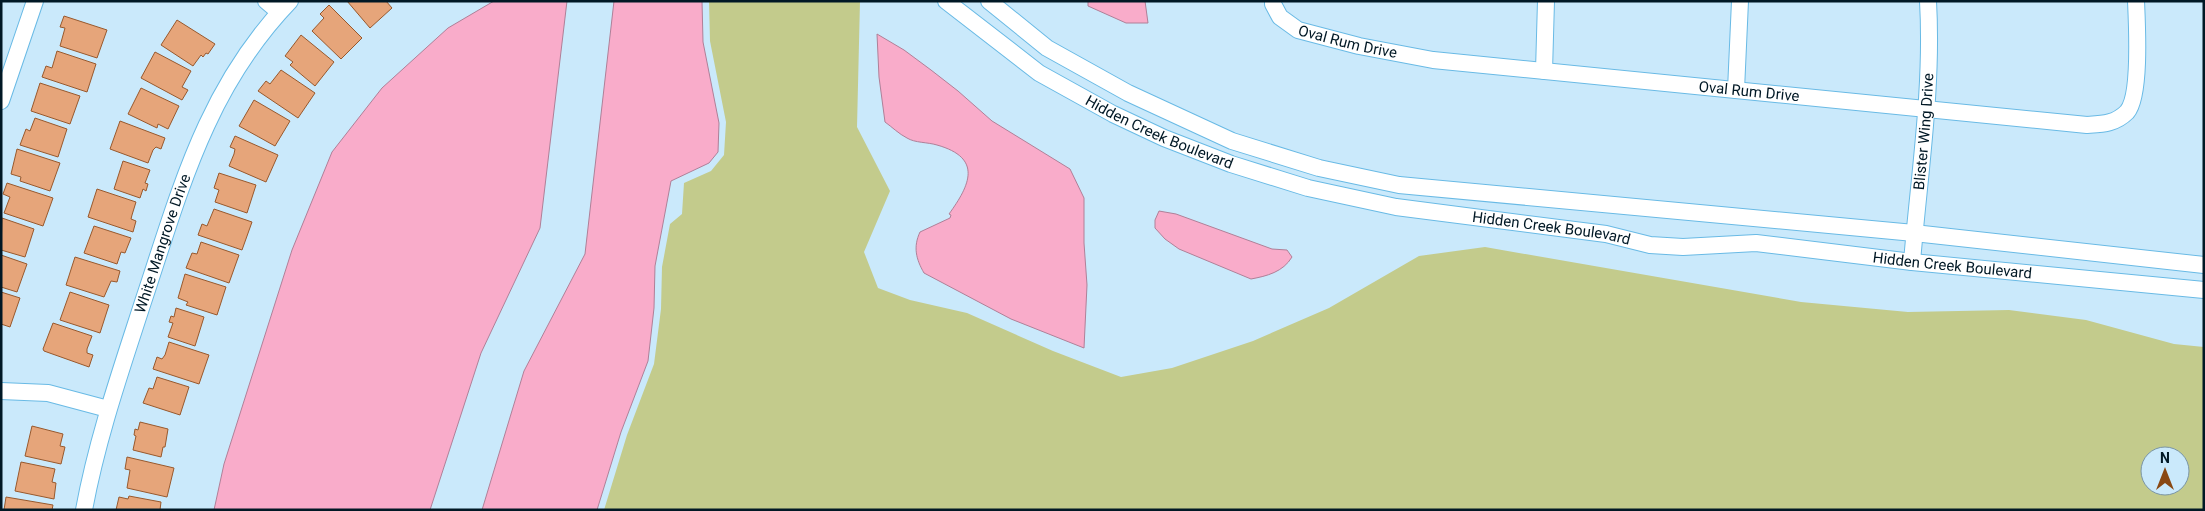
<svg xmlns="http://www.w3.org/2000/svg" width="2205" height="511" viewBox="0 0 2205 511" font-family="Roboto,sans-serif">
	<rect width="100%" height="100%" fill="#cae9fb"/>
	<path fill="#c3cb8c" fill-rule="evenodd" d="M709,1H860L857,127L890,191L864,252L878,288L910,300L967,313L1053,351L1121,377L1172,368L1253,341L1329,308L1419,256L1485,247L1801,302L1908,312L2009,310L2086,320L2174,344L2204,347V510H604L627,435L654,364L661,309L662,267L670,224L682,214L684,183L711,171L724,155L726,122L710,41ZM2150,456H2180V486H2150Z"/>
	<g fill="#f9acca" stroke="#af8098">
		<polygon points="494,1 567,1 540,228 481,353 430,510 214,510 224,464 292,250 332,152 382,88 448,28"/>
		<polygon points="614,1 702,1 703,42 719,123 718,152 709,163 671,181 655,266 654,308 648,361 621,432 597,510 482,510 524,371 585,254"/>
		<polygon points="1088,1 1145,1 1148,23 1126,23 1088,6"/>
		<path d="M877,34L904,50L931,70L958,91L992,121L1070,169L1084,198V243L1087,285L1084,348L1011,319L924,273C916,259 913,247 920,232L950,218L951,215L949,214C970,185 983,158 937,145C927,142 915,143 907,138C899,134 892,127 885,122L879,77Z"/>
		<path d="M1159,211L1176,214L1272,249L1287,250L1292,257C1283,272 1267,276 1251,279L1179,249L1165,239L1155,228V220Z"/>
	</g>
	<g fill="#e6a57a" stroke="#98592d">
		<polygon points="347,1 386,1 392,8 370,28"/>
		<polygon points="329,5 362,38 341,59 312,31 324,18 320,14"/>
		<polygon points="64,16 107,30 97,58 60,46 65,28 60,27"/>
		<polygon points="177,20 215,44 208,54 206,53 203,57 201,55 193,66 161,45"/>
		<polygon points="301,35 334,62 315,86 290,65 293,62 285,56"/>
		<polygon points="57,51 96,64 87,92 42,77 46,66 52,68"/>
		<polygon points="155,52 191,71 182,87 188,90 182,100 141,78"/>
		<polygon points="281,70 315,93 298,118 258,91 266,81 270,84"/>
		<polygon points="40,83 80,96 70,124 31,111"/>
		<polygon points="141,88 179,106 168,129 158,124 157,128 128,114"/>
		<polygon points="254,100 290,121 275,146 239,126"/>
		<polygon points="35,118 67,129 58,157 20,145 26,129 30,131"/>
		<polygon points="120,121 165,138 161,149 156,147 153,150 148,163 110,149"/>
		<polygon points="235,136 278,155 266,182 229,166 234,154 235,149 230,147"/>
		<polygon points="17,149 60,163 50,191 20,181 21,177 11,174"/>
		<polygon points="123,161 150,170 145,183 148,184 146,191 143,189 140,198 114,189"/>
		<polygon points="219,173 256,185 247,213 215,202 219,190 214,188"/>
		<polygon points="7,183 53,198 43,226 4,213 10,197 3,194"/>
		<polygon points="97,189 136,202 132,215 131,219 136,221 133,232 88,217"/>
		<polygon points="214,209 252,222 242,250 198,235 202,224 207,226"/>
		<polygon points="2,218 34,229 25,257 1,250"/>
		<polygon points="94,226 131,238 125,253 121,252 117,264 84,253"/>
		<polygon points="201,242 239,255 229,283 186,268 192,253 197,254"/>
		<polygon points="1,255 27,264 17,292 1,287"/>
		<polygon points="75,257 120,271 117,282 111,281 104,297 66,285"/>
		<polygon points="185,274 226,287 217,315 186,305 188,302 178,298"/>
		<polygon points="1,292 20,298 10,327 1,324"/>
		<polygon points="70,292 109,305 100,333 60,320"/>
		<polygon points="176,308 204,317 195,346 168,337 173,323 169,322 171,316 174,317"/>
		<polygon points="53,323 92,336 87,349 87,353 93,355 89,367 44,351 43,349"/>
		<polygon points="169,342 209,355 199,384 153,369 157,357 162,359 165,355"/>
		<polygon points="157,377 189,387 180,415 143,403 149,388 153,389"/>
		<polygon points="140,422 168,429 165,447 163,447 161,457 133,450 136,436 134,435 135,429 138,430"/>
		<polygon points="32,426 63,434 60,446 65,447 61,464 25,456"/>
		<polygon points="127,457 174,468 167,497 127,488 130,470 125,469"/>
		<polygon points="21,462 55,469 52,482 56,483 54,499 15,491"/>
		<polygon points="129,496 161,502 160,510 116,510 119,497 128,499"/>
		<polygon points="6,497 53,505 52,510 4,510"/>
	</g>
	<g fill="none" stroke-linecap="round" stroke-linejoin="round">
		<g stroke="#69bae5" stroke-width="18">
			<g id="minor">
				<polyline points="266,1 279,12"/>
				<path id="s1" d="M946,1L1039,73L1113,114L1164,138L1231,164L1308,188L1396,207L1606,234L1650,245L1683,247L1756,243L1912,262L2204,290"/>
				<polyline points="989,1 1047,48 1128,93 1232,141 1319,168 1399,185 1914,233 2204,265"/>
				<path id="s2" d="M1273,1V4L1280,17L1298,30L1359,46L1433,60L2087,125C2102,124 2115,124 2127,112C2141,96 2137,24 2136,1"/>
				<polyline points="1544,71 1546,1"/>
				<polyline points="1736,90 1740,1"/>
				<polyline points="1,101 35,1"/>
				<path id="s3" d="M1912,262C1919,176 1933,88 1928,1"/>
				<polyline points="1,391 48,393 108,409"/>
				<path id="s4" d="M84,510C97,439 121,370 143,302C180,191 206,88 290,1"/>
			</g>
		</g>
		<use href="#minor" stroke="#fff" stroke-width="16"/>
	</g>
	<g text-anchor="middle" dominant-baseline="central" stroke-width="4.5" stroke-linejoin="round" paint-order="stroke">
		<g font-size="15" fill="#011825" stroke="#cae9fb">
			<text stroke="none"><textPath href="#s2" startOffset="91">Oval Rum Drive</textPath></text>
			<text stroke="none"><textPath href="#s2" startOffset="496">Oval Rum Drive</textPath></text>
			<text stroke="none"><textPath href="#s1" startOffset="252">Hidden Creek Boulevard</textPath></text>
			<text stroke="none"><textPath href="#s3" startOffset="131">Blister Wing Drive</textPath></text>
			<text stroke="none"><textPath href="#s1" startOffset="658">Hidden Creek Boulevard</textPath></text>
			<text stroke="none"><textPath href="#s4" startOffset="278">White Mangrove Drive</textPath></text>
			<text stroke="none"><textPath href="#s1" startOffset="1062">Hidden Creek Boulevard</textPath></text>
		</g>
	</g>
	<rect width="2205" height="511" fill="none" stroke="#011825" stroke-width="5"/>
	<g transform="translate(2165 471)"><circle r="24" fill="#cae9fb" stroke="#7a95a5"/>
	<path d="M0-4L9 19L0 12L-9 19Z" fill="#894813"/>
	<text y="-8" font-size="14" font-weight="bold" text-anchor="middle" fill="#011825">N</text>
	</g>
</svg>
